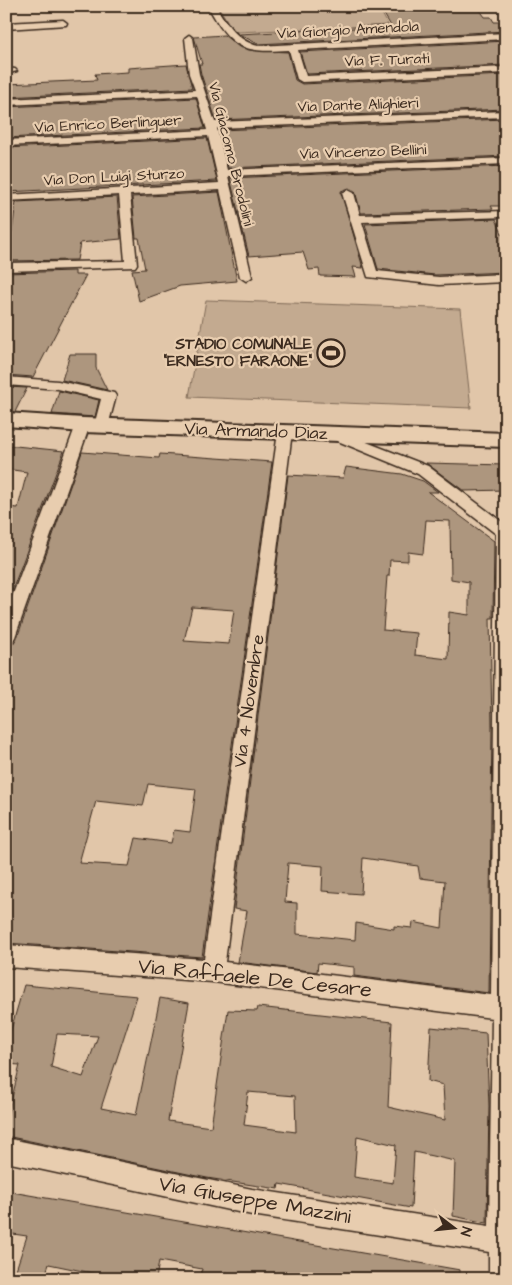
<svg xmlns="http://www.w3.org/2000/svg" width="512" height="1285" viewBox="0 0 512 1285" font-family="'Architects Daughter',sans-serif">
	<rect width="100%" height="100%" fill="#e1c6a9"/>
	<filter id="ink" filterUnits="userSpaceOnUse"><feTurbulence type="fractalNoise" baseFrequency=".02" numOctaves="2"/><feDisplacementMap in="SourceGraphic" scale="10" xChannelSelector="R" yChannelSelector="G"/><feConvolveMatrix kernelMatrix="1 2 1 2 8 2 1 2 1" color-interpolation-filters="sRGB"/></filter>
	<g filter="url(#ink)">
		<g fill="#c3aa90" stroke="#7f6a57">
			<polygon points="218,6 378,6 388,25 237,32 231,27"/>
			<polygon points="206,300 460,309 471,408 189,397"/>
		</g>
		<g fill="#ad967e" stroke="#3b2a1e" fill-rule="evenodd">
			<polygon points="438,6 477,6 485,17 491,17 494,22 506,22 506,31 258,44 239,34 391,26 381,9 388,11 393,8"/>
			<polygon points="224,35 239,47 249,50 288,52 295,80 302,84 506,75 506,109 216,120 201,74 199,64 202,64 194,37"/>
			<polygon points="506,41 506,65 307,74 300,52"/>
			<polygon points="186,64 192,88 6,97 6,84 97,80 95,74 128,72 128,68"/>
			<polygon points="196,98 205,128 6,138 6,107"/>
			<polygon points="506,119 506,156 228,168 219,130"/>
			<polygon points="207,138 217,181 6,192 6,148"/>
			<polygon points="506,166 506,206 491,206 493,209 361,213 355,191 349,188 341,191 363,268 353,267 356,277 320,276 319,269 309,270 303,252 249,256 230,178"/>
			<polygon points="219,192 237,281 180,286 139,301 132,270 145,269 139,238 136,238 132,197"/>
			<polygon points="117,197 121,239 80,243 77,260 6,261 6,232 12,232 16,202"/>
			<polygon points="496,219 506,243 506,272 435,275 378,269 365,224"/>
			<polygon points="75,271 75,275 86,275 33,377 6,375 6,273"/>
			<polygon points="70,354 96,354 96,368 107,390 62,380"/>
			<polygon points="6,387 27,388 15,412 6,411"/>
			<polygon points="59,391 99,400 95,417 52,414"/>
			<polygon points="6,445 64,451 6,607 6,507 18,508 27,472 6,469"/>
			<path d="M82,452L159,458L160,454L272,462L202,957L6,943V646L13,644L17,638ZM192,607L234,610L229,644L184,641ZM148,784L196,789L190,832L174,830L171,843L136,838L129,866L79,863L96,801L143,806Z"/>
			<polygon points="426,463 506,465 506,490 464,491"/>
			<path d="M346,467L402,474L423,481L438,492H428L494,541L493,618H490L492,728L489,993L354,976V967L318,963L317,972L238,962L247,911L234,909L288,475L343,478ZM426,520L450,521L451,579L469,582V615L449,612L448,659L415,655L417,633L383,630L387,576H389L390,560L408,561V552L423,554ZM363,858L418,866L420,878L445,881L442,928L413,922L412,928L394,926V929L356,923L355,940L297,934V903L285,902L288,863L323,866L322,891L361,894Z"/>
			<path d="M24,985L137,996L101,1108L136,1115L160,998L189,1003L168,1121L211,1127L228,1010L257,1011L258,1007L392,1022L388,1107L445,1120L443,1085L428,1081L431,1027L486,1033L489,1106L487,1223L453,1216L455,1161L414,1152L411,1208L279,1184L278,1189L207,1178L6,1136V1122L20,1065L6,1064V1033H10ZM57,1034L98,1036L83,1077L51,1067ZM248,1092L295,1096L296,1132L244,1125ZM357,1136L396,1145L393,1183L354,1177Z"/>
			<polygon points="6,1191 460,1270 460,1279 274,1279 225,1272 224,1279 200,1279 202,1269 159,1261 156,1279 96,1279 97,1274 49,1264 44,1279 13,1279 27,1236 6,1233"/>
		</g>
		<g fill="none" stroke-linecap="round" stroke-linejoin="round">
			<g stroke="#3b2a1e" stroke-width="3">
				<g id="street">
					<path d="M208,6H216C226,24 238,41 258,46L506,33V39L298,50L306,76L506,67V73L302,82L297,79L289,50C243,53 231,49 208,6Z"/>
					<polygon points="382,6 393,6 389,9"/>
					<polygon points="63,20 67,23 66,25 6,29 6,23"/>
					<polygon points="189,35 193,38 199,74 215,122 506,111 506,117 217,128 227,170 506,158 506,164 228,176 252,277 246,281 240,277 220,190 130,195 137,264 135,267 6,271 6,263 125,261 119,195 6,201 6,195 219,183 208,136 6,146 6,140 207,130 197,96 6,105 6,99 195,90 189,74 185,38"/>
					<polygon points="6,68 15,69 17,71 6,74"/>
					<polygon points="348,190 354,193 360,215 506,211 506,217 362,222 377,271 439,277 506,274 506,282 439,285 368,277 342,193"/>
					<polygon points="6,377 58,381 114,393 116,396 108,426 101,431 94,426 101,399 58,389 6,385"/>
					<polygon points="83,420 90,425 15,637 12,642 6,644 6,613 76,425"/>
					<polygon points="285,427 292,432 225,962 491,995 496,534 418,474 328,437 326,434 333,429 428,466 506,525 506,1279 489,1279 489,1252 252,1215 6,1162 6,1138 252,1189 489,1226 492,1018 213,982 6,967 6,945 204,959 278,432"/>
				</g>
			</g>
			<g stroke="#3b2a1e" stroke-width="4">
				<polygon id="secondary" points="6,413 83,418 506,433 506,447 83,432 6,426"/>
			</g>
			<use href="#street" fill="#e8cdaf" fill-rule="evenodd"/>
			<use href="#secondary" fill="#e8cdaf" fill-rule="evenodd"/>
		</g>
	</g>
	<defs>
		<g id="stadium-ring" transform="scale(1.4375)"><circle r="9.5" fill="#e8cdaf" stroke="#3b2a1e" stroke-width="1.5"/><path d="M0-5a6.5 5 0 1 0 0 10a6.5 5 0 1 0 0-10ZM-3.5-1.8h7v3.6h-7Z" fill="#3b2a1e"/></g>
	</defs>
	<g fill-rule="evenodd">
		<use href="#stadium-ring" x="331" y="353"/>
	</g>
	<g text-anchor="middle" dominant-baseline="central" stroke-width="4.5" stroke-linejoin="round" paint-order="stroke">
		<g font-size="15" fill="#3b2a1e" stroke="#e8cdaf">
			<text transform="translate(348 30) rotate(-3)">Via Giorgio Amendola</text>
			<text transform="translate(387 60) rotate(-2)">Via F. Turati</text>
			<text transform="translate(358 105) rotate(-2)">Via Dante Alighieri</text>
			<text transform="translate(108 124) rotate(-3)">Via Enrico Berlinguer</text>
			<text transform="translate(363 152) rotate(-2)">Via Vincenzo Bellini</text>
			<text transform="translate(231 154) rotate(76)">Via Giacomo Brodolini</text>
			<text transform="translate(114 177) rotate(-3)">Via Don Luigi Sturzo</text>
		</g>
		<g font-size="15" font-weight="bold" fill="#3b2a1e" stroke="#e8cdaf" text-anchor="end">
			<text x="312" y="344">STADIO COMUNALE<tspan x="312" dy="17">"ERNESTO FARAONE"</tspan></text>
		</g>
		<g font-size="18" fill="#3b2a1e" stroke="#e8cdaf">
			<text transform="translate(256 431) rotate(2)">Via Armando Diaz</text>
			<text transform="translate(249 701) rotate(-82)">Via 4 Novembre</text>
		</g>
		<g font-size="21" fill="#3b2a1e" stroke="#e8cdaf">
			<text transform="translate(255 978) rotate(6)">Via Raffaele De Cesare</text>
			<text transform="translate(255 1200) rotate(10)">Via Giuseppe Mazzini</text>
		</g>
	</g>
	<rect width="512" height="1285" fill="none" stroke="#e8cdaf" stroke-width="25"/>
	<rect x="12" y="12" width="487" height="1260" fill="none" stroke="#3b2a1e" stroke-width="2" filter="url(#ink)"/>
	<g transform="translate(454 1228) rotate(106)" stroke="#e8cdaf" stroke-width="4" paint-order="stroke">
	<path d="M0-4L9 19L0 12L-9 19Z" fill="#3b2a1e"/>
	<text y="-8" font-size="14" font-weight="bold" text-anchor="middle" fill="#3b2a1e">N</text>
	</g>
</svg>
